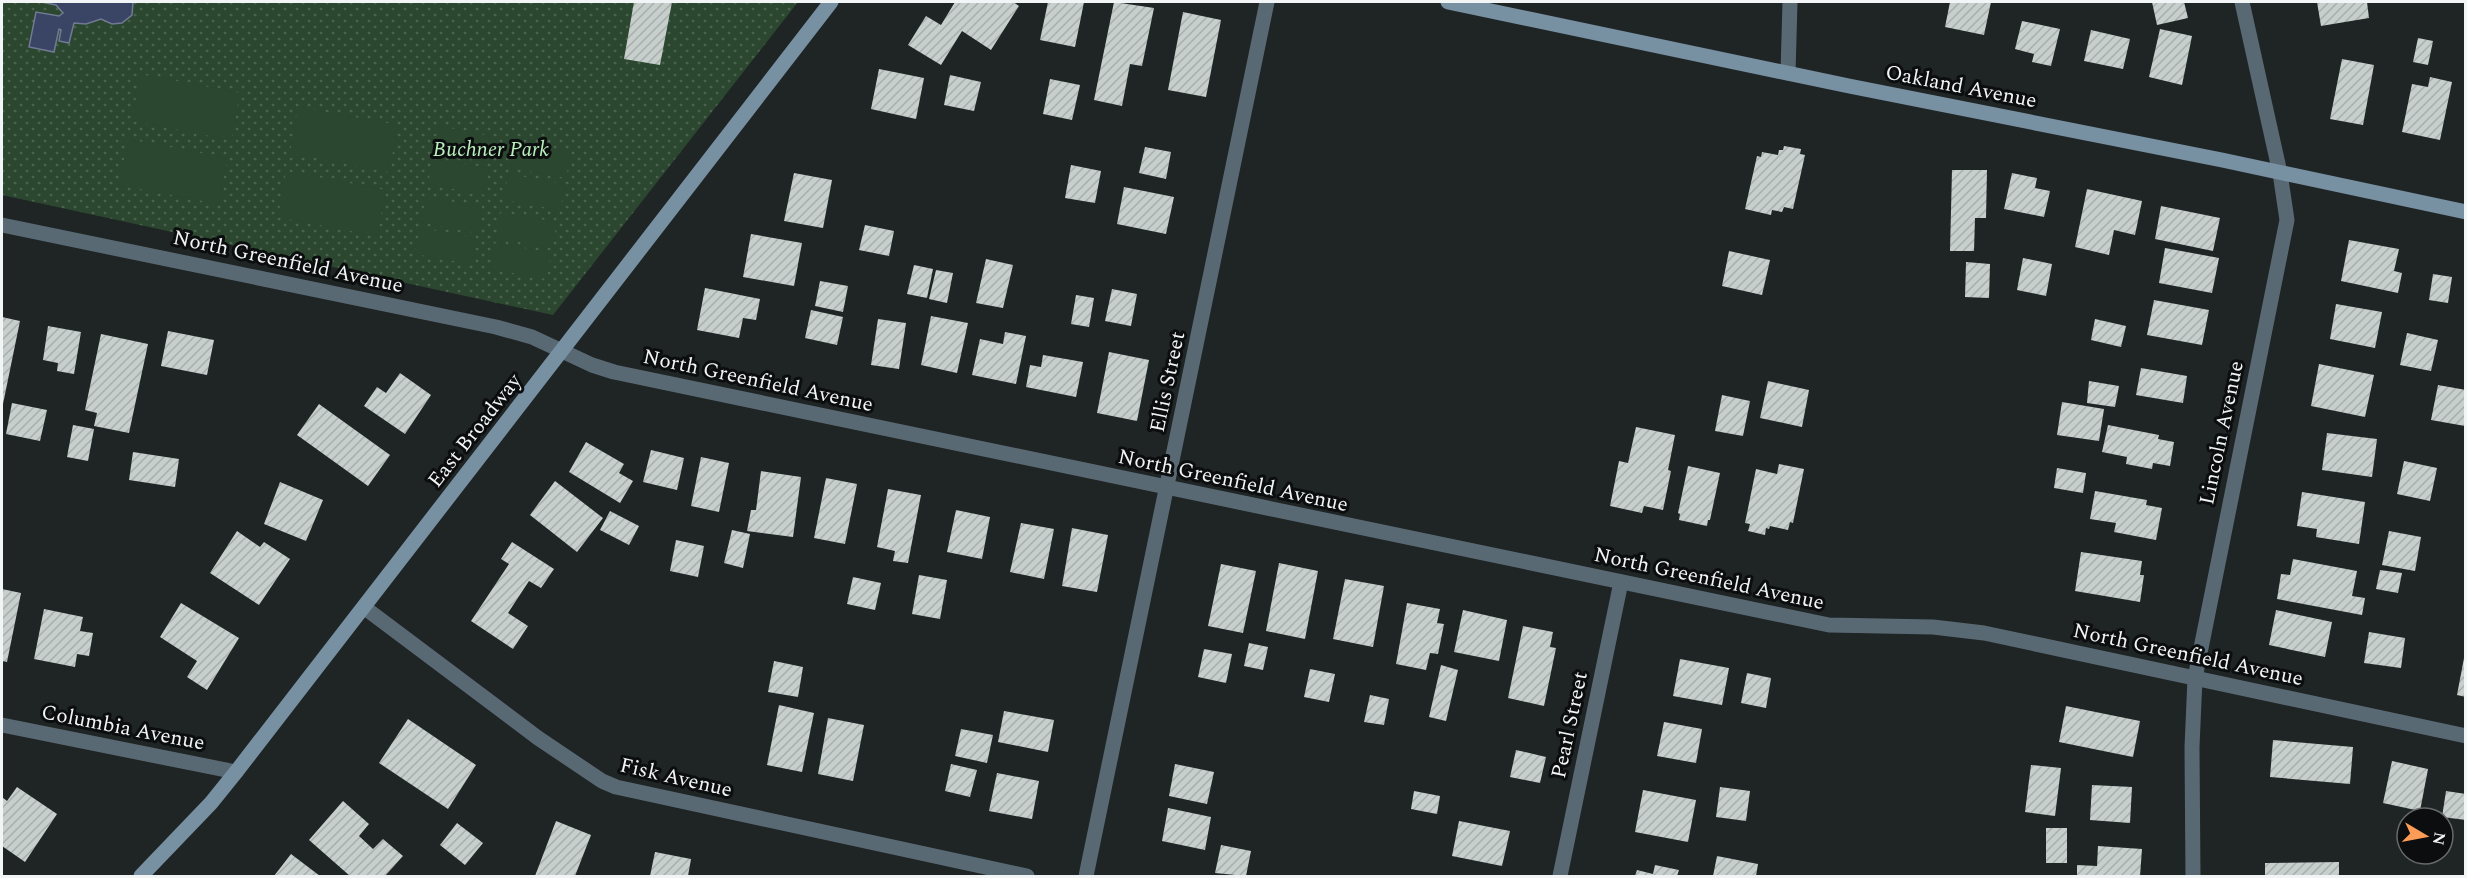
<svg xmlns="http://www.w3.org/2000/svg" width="2467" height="878" viewBox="0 0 2467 878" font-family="Spectral,serif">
	<defs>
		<pattern id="green-dots" width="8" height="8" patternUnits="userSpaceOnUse" patternTransform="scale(1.5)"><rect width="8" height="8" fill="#2c472f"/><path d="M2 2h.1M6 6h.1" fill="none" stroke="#4b624e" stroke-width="1.8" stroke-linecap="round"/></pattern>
		<pattern id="building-hatch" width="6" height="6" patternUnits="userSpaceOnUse" patternTransform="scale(1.5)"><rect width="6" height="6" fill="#c7cfcc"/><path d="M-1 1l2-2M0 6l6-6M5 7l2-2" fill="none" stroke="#a7aeac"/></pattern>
	</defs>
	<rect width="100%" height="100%" fill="#1f2425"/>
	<polygon fill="url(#green-dots)" points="2,2 798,2 553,315 2,195"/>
	<g fill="#2c472f">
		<polygon points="140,74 240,93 231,140 132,121"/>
		<polygon points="298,107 398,125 389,172 290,153"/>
		<polygon points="439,126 495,137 491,163 435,153"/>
		<polygon points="128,139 227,158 219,204 119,185"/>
		<polygon points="514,142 571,152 566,178 510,168"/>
		<polygon points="433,159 489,168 485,195 428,184"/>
		<polygon points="286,171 386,190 377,236 278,217"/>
		<polygon points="508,174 565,184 560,210 504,200"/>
		<polygon points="426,197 482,207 477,233 421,222"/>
		<polygon points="501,212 557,222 552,248 497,238"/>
		<polygon points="420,228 476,238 471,264 415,254"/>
		<polygon points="495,243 551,253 547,279 490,269"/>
	</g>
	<polygon fill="#3a4566" stroke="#717a91" stroke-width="1.5" points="41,2 133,2 132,15 122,23 112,24 101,19 86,24 74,23 69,43 59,41 61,30 59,29 54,52 29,47 36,12 59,16 63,13 56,5"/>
	<g fill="url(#building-hatch)">
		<polygon points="634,2 672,2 660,65 624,59"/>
		<polygon points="955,2 1013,2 1019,6 991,50 962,31 941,65 908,45 926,16 941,25"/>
		<polygon points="1048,2 1084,2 1075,47 1040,40"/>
		<polygon points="1114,2 1154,8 1142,66 1130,64 1122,106 1094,100"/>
		<polygon points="1950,2 1991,2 1984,35 1945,27"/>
		<polygon points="2152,2 2184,2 2188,18 2157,25"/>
		<polygon points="2317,2 2367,2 2369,18 2321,26"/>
		<polygon points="1183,12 1221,20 1206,97 1168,90"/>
		<polygon points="2022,21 2060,29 2051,66 2032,62 2034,54 2015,49"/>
		<polygon points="2160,29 2192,36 2182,85 2149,77"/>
		<polygon points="2091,30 2130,39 2123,69 2084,61"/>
		<polygon points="2418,38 2433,41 2428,65 2413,62"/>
		<polygon points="2342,59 2374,65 2363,125 2330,119"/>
		<polygon points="879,69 924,78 916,119 871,109"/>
		<polygon points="950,75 981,82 974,111 944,105"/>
		<polygon points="2430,77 2452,82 2440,140 2402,132 2412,84 2428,87"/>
		<polygon points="1050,79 1080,85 1072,120 1043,114"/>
		<polygon points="1784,146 1801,149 1800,154 1805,155 1793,209 1784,207 1782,212 1772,210 1771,215 1745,209 1757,156 1761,157 1762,152 1778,155 1779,150 1783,150"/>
		<polygon points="1145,147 1171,152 1166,179 1139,173"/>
		<polygon points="1071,165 1101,171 1095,203 1065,198"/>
		<polygon points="1952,170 1987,170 1986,218 1975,218 1974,251 1950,251"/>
		<polygon points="794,173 832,180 823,228 784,221"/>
		<polygon points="2012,173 2037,178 2035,188 2050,191 2044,217 2004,209"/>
		<polygon points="1124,187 1174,197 1166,234 1117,224"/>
		<polygon points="2087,189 2142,201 2135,235 2114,230 2109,255 2075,247"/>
		<polygon points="2161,206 2220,218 2213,251 2155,239"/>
		<polygon points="865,225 894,231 889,256 859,250"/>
		<polygon points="751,234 802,243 794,286 743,277"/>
		<polygon points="2349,240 2399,249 2394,271 2402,273 2398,293 2341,281"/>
		<polygon points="2165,248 2219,258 2212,293 2159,283"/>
		<polygon points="1729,251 1770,260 1762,295 1722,286"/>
		<polygon points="2023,258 2052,264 2046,296 2017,290"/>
		<polygon points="986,259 1013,265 1003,308 976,303"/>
		<polygon points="1966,262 1990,264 1989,298 1965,297"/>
		<polygon points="914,265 933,269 927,298 907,294"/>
		<polygon points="936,270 953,273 947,303 929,299"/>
		<polygon points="2433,274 2452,277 2448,303 2429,300"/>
		<polygon points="820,281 848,286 843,312 815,306"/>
		<polygon points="705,288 760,299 756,320 743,318 739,338 697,330"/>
		<polygon points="1112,289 1137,294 1131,326 1105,321"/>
		<polygon points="1076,295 1094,298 1089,327 1071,324"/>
		<polygon points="2154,300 2209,310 2202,345 2147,335"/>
		<polygon points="2336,304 2382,312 2375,348 2330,339"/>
		<polygon points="811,310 843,317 837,345 805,338"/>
		<polygon points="931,316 968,323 957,373 921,365"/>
		<polygon points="2,317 20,321 3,404 2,404"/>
		<polygon points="878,319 906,323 899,369 871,365"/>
		<polygon points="2095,319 2126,326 2121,347 2091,340"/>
		<polygon points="48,326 81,332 74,374 57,371 58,363 43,360"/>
		<polygon points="168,331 214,340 207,375 161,366"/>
		<polygon points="1005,332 1026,336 1016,384 972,375 980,339 1003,344"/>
		<polygon points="2407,333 2438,340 2431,371 2400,365"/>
		<polygon points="101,334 148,344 129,433 94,426 97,413 85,410"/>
		<polygon points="1109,352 1149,360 1137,421 1097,413"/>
		<polygon points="1043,355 1083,362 1076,397 1026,387 1030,365 1041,367"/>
		<polygon points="2319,364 2374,375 2365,417 2311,406"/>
		<polygon points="2141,368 2187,376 2183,403 2136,395"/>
		<polygon points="400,373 431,395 405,434 364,406 377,387 386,393"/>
		<polygon points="1768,381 1809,390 1802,427 1760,418"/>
		<polygon points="2089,381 2119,386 2115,407 2087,403"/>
		<polygon points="2438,385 2466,390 2465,426 2431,420"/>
		<polygon points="1722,395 1750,401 1743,436 1715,431"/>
		<polygon points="2062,402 2104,409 2099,441 2057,435"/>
		<polygon points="12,403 47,410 40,441 6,434"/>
		<polygon points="319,404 390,455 368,486 297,435"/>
		<polygon points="73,425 94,429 88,461 67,457"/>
		<polygon points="2108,425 2159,435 2158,439 2174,442 2170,466 2153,463 2152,469 2126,464 2127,457 2102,452"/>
		<polygon points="1636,427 1675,435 1668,470 1671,471 1663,510 1644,506 1642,513 1610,506 1619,461 1628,463"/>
		<polygon points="2327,433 2377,439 2372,477 2322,470"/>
		<polygon points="586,442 624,464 619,473 633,481 620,503 569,472"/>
		<polygon points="651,450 684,458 677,490 643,482"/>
		<polygon points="133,452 179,459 175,487 129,480"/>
		<polygon points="701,457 729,463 719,512 691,506"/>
		<polygon points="2404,461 2437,468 2430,501 2397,494"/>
		<polygon points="1779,464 1804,469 1793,523 1790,522 1788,530 1770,526 1769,529 1766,528 1765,535 1748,531 1750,524 1745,523 1756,469 1777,474"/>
		<polygon points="1688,466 1720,473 1710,520 1708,520 1707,526 1679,520 1680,514 1678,513"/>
		<polygon points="2057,468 2086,473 2083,493 2054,488"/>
		<polygon points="761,471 801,477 793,537 747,531 751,510 756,510"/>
		<polygon points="826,478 857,484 845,544 814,538"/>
		<polygon points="555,481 603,518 577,552 530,515"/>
		<polygon points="280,482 323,500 306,541 264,524"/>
		<polygon points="888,489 921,495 908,563 893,561 895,551 877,547"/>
		<polygon points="2095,491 2147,500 2146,505 2162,508 2156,540 2114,532 2116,523 2090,519"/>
		<polygon points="2302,492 2365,502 2359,544 2316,537 2317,529 2297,526"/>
		<polygon points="956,510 990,517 982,559 947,552"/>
		<polygon points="610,511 639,526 629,545 600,530"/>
		<polygon points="1021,523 1054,529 1044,579 1010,572"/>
		<polygon points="1072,528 1108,535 1097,592 1062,586"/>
		<polygon points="732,530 750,534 743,568 724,563"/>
		<polygon points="237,531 260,547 264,542 290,559 259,605 210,573"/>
		<polygon points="2389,531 2421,537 2415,571 2382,565"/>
		<polygon points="676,540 704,546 698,577 670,571"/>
		<polygon points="512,542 554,569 541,588 529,581 508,613 528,626 513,649 471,621 509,564 501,559"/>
		<polygon points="2081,552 2142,561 2140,575 2144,575 2140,602 2075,591"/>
		<polygon points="2293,559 2357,571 2352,596 2365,598 2362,615 2277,599 2281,574 2290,575"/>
		<polygon points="1279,563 1318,571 1305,639 1266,631"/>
		<polygon points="1221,564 1256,571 1243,633 1208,626"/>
		<polygon points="2380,570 2402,573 2398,593 2376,589"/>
		<polygon points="919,575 947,580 940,619 912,614"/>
		<polygon points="853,577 881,583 875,610 847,604"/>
		<polygon points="1345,579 1384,586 1373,647 1333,639"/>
		<polygon points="2,589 21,593 7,662 2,661"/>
		<polygon points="181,603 239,638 207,690 187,677 197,661 160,637"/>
		<polygon points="1407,603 1440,609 1437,623 1444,624 1438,654 1430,653 1426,670 1396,664"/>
		<polygon points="44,609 83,617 80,631 93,633 89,656 77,654 75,667 34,659"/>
		<polygon points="1463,610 1507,620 1499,661 1454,652"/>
		<polygon points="2276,610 2332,622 2325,657 2269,645"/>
		<polygon points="1523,626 1553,632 1550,647 1556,648 1544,706 1508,698"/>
		<polygon points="2369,632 2405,638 2401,668 2364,663"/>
		<polygon points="1249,643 1268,647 1263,670 1244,666"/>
		<polygon points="1204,649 1232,654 1226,683 1198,677"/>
		<polygon points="2464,658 2466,658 2466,697 2457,695"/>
		<polygon points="1680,659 1729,668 1722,705 1673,696"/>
		<polygon points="774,661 803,667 798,697 768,692"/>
		<polygon points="1441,665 1458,670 1446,721 1429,717"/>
		<polygon points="1310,669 1335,674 1329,702 1304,697"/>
		<polygon points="1747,673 1771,678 1766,708 1741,703"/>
		<polygon points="1370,695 1389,699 1384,725 1364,722"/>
		<polygon points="779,705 814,713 802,772 767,765"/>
		<polygon points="2066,706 2140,721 2133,757 2059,742"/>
		<polygon points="1004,711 1054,720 1048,752 998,742"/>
		<polygon points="828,718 864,725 853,781 818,774"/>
		<polygon points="408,719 476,765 448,809 379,763"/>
		<polygon points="1664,722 1702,729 1696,763 1657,756"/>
		<polygon points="961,729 993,735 987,763 955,756"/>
		<polygon points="2273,740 2353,747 2350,784 2270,777"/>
		<polygon points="1516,750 1546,757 1540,783 1510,777"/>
		<polygon points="2392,761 2428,769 2420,811 2383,803"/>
		<polygon points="951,764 977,770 970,797 945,791"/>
		<polygon points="1175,764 1214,772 1207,804 1169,796"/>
		<polygon points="2031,765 2061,768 2055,816 2025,812"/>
		<polygon points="997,773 1039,781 1032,819 989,811"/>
		<polygon points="2092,785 2132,787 2130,823 2090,820"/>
		<polygon points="17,787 57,814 25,862 2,846 2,797 7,801"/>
		<polygon points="1720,787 1750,791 1746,821 1716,817"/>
		<polygon points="1643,790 1696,800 1688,842 1635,832"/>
		<polygon points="1414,791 1440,796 1437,814 1411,809"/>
		<polygon points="2446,791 2466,794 2466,820 2442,817"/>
		<polygon points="343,801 369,824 359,836 373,849 383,839 403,856 385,876 350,876 309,840"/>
		<polygon points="1168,808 1211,817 1205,850 1162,841"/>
		<polygon points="556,821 591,835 575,876 535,876"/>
		<polygon points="1459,821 1510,831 1502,866 1452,856"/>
		<polygon points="457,823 483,843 465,865 440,845"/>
		<rect x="2046" y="828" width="21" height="35"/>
		<polygon points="1221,845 1251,851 1246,876 1215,873"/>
		<polygon points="2098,846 2142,849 2140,876 2077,876 2077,865 2097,866"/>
		<polygon points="655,852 691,859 688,876 650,876"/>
		<polygon points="291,854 320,876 274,876"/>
		<polygon points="1717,856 1758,864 1756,876 1713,876"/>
		<polygon points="2339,862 2339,876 2265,876 2265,863"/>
		<polygon points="1655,865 1679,870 1677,876 1635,876 1637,870 1653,874"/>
	</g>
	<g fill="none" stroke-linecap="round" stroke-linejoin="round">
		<g stroke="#596974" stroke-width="15">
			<polyline points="1788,73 1790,2"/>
			<polyline points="2,225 496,327 532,337 592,365 614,372 1829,625 1933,627 1984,633 2466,736"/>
			<polyline points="365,608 538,738 602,781 616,787 1027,876"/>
			<polyline points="2,725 236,772"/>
			<polyline points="1086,876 1267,2"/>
			<polyline points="1560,876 1621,582"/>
			<polyline points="2193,876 2192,747 2195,678 2287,220 2280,173 2242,2"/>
		</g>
		<g stroke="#7790a2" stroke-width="15">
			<polyline points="1448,2 1849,86 2222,160 2466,212"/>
			<polyline points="141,876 211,803 236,772 831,2"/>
		</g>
	</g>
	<g text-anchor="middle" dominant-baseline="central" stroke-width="6" stroke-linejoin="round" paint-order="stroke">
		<g font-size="21" fill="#f1f5f5" stroke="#0b0d0e">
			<text transform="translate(1961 87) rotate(11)">Oakland Avenue</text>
			<text transform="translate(288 262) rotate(12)">North Greenfield Avenue</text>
			<text transform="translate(758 381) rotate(12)">North Greenfield Avenue</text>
			<text transform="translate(1168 382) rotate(-78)">Ellis Street</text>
			<text transform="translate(475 431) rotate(-52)">East Broadway</text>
			<text transform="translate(2222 433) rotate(-78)">Lincoln Avenue</text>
			<text transform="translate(1233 481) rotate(12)">North Greenfield Avenue</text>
			<text transform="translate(1709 579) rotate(12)">North Greenfield Avenue</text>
			<text transform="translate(2188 655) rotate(12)">North Greenfield Avenue</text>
			<text transform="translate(1570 725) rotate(-78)">Pearl Street</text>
			<text transform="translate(123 728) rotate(11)">Columbia Avenue</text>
			<text transform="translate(676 778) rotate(13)">Fisk Avenue</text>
		</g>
		<g font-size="21" font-style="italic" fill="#baf0be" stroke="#0b0d0e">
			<text x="491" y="150">Buchner Park</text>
		</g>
	</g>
	<rect width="2467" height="878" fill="none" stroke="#f1f5f5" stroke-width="6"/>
	<g transform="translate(2425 836) rotate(100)"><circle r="28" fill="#0b0d0e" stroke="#676a6a" stroke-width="1.5"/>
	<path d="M0-4.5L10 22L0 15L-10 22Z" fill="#fd9c56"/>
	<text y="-9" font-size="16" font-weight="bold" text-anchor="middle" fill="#f1f5f5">N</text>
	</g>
</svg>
